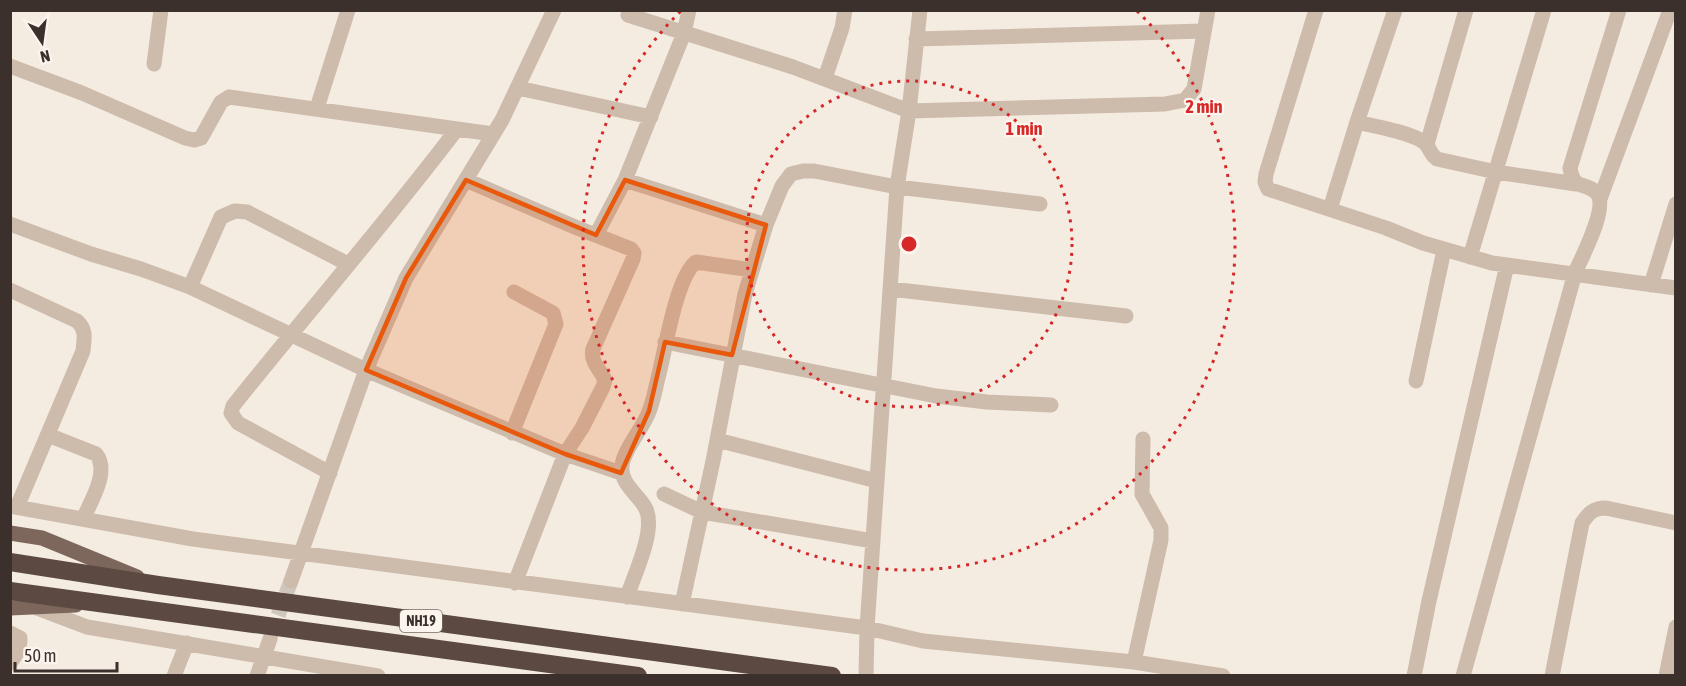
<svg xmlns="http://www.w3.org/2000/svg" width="1686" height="686" font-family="'Asap Condensed',sans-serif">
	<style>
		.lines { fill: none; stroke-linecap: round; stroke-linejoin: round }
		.minor-tunnel { stroke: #cfc6bd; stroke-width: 15; stroke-dasharray: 15 8; stroke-linecap: butt }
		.minor { stroke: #cdbbac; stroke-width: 15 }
		.major { stroke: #7d675c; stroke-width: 15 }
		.highway { stroke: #5c4a42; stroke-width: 18 }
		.marked { fill: #e8590c; fill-opacity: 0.2; stroke: #e8590c; stroke-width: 4.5; stroke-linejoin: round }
		.ring { fill: none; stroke: #d62828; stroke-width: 3; stroke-dasharray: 3 6 }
		.labels { text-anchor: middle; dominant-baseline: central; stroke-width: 4.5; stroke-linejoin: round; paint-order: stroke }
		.shield { fill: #fbf5ee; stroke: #756b66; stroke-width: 1.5 }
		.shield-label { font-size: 14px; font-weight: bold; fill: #3b302b }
		.centre { fill: #d62828; stroke: #fbf5ee; stroke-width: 3 }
		.ring-label { font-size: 18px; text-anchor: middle; font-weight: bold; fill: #d62828; stroke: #fbf5ee; stroke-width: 4.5; stroke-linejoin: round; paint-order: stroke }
	</style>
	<rect width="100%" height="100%" fill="#f4ebe1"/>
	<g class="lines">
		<path class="minor-tunnel" d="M270 637 291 581"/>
		<path class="minor" d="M1316 10 1266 174 1265 182 1268 189 1386 228 1423 243 1492 263 1676 288
			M628 15 793 67 909 111 1165 104 1185 100 1194 89 1208 10
			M916 39 1204 31
			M154 64 161 10
			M10 66 82 93 185 138 194 140 201 138 221 102 229 97 493 134
			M825 78 842 28 845 10
			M518 88 651 117
			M317 108 348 10
			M1357 122C1376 127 1406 131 1422 141 1430 145 1429 154 1437 159L1496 172 1576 184
			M1427 144 1466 10
			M466 180 575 227 631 249 634 253 633 259 593 349C590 362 600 369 605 380L603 387 582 428 565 454 515 583
			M625 180 766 225
			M1600 199 1670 10
			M1330 209 1357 122 1395 10
			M10 224 91 254 141 269 190 287 366 370 565 454 621 473
			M596 235 625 180 684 33 689 10
			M1470 257 1544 10
			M1651 285 1676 204
			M190 287 221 217 235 211 247 212 348 264
			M890 289 1126 316
			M10 290 77 321C87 330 84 339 83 351L17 507
			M665 342 936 396 987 402 1051 405
			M1416 381 1444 250
			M512 433 556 324 553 313 514 292
			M48 435 96 454C110 471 91 501 83 519
			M717 440 877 481
			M330 473 238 423 231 413 233 406C307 313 385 224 457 129
			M664 494 702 512 873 541
			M10 506 193 539 867 628 923 641 1134 662 1223 676
			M291 581 366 370 406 278 502 120 554 10
			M627 597C634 575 656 531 646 509 639 495 620 484 622 466 623 451 642 429 648 414 653 403 655 390 658 378 665 352 676 277 696 262L752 270
			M682 604 713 461 745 294 766 225 782 186 791 174 803 171H814L897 187 1040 204
			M37 608 87 627 378 676
			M10 633 20 638C20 649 17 654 10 663
			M1134 662 1161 540V528L1142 494 1143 439
			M174 676 187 643
			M257 676 270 639
			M866 676 867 628 897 187 909 111 920 10
			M1414 676 1429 601 1507 265
			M1463 676 1575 273C1581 258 1610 206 1596 192 1583 181 1574 191 1570 168L1619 10
			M1552 676 1582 523C1589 513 1593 508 1606 508L1676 523
			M1666 676 1676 627"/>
		<path class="major" d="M10 533 42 538 137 577
			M10 608 76 605"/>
		<path class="highway" d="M10 562 158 585 832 676
			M10 591 638 676"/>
	</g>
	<path class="marked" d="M466 180 596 235 625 180 766 225 732 355 665 342 649 411 621 473 565 454 366 370 406 278Z"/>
	<g class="ring">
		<circle cx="909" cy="244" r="163"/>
		<path d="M1137 11A326 326 0 1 1 681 11"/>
	</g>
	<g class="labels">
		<rect class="shield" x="400" y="610" width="42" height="22" rx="4.5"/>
		<g class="shield-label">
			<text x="421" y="621">NH19</text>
		</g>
	</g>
	<circle cx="909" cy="244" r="9" class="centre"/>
	<g class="ring-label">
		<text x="1204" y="113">2 min</text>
		<text x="1024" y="135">1 min</text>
	</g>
	<rect width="1686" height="686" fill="none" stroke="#3b302b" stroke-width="24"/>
	<g transform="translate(42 42) rotate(167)" stroke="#fbf5ee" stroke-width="4.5" paint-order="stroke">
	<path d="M0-4.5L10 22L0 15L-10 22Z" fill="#3b302b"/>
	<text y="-9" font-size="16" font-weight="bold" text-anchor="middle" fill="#3b302b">N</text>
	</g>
	<path d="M15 662v9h102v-9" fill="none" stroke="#3b302b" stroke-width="3"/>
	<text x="24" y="662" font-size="18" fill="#3b302b" stroke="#fbf5ee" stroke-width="4.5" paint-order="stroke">50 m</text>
</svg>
